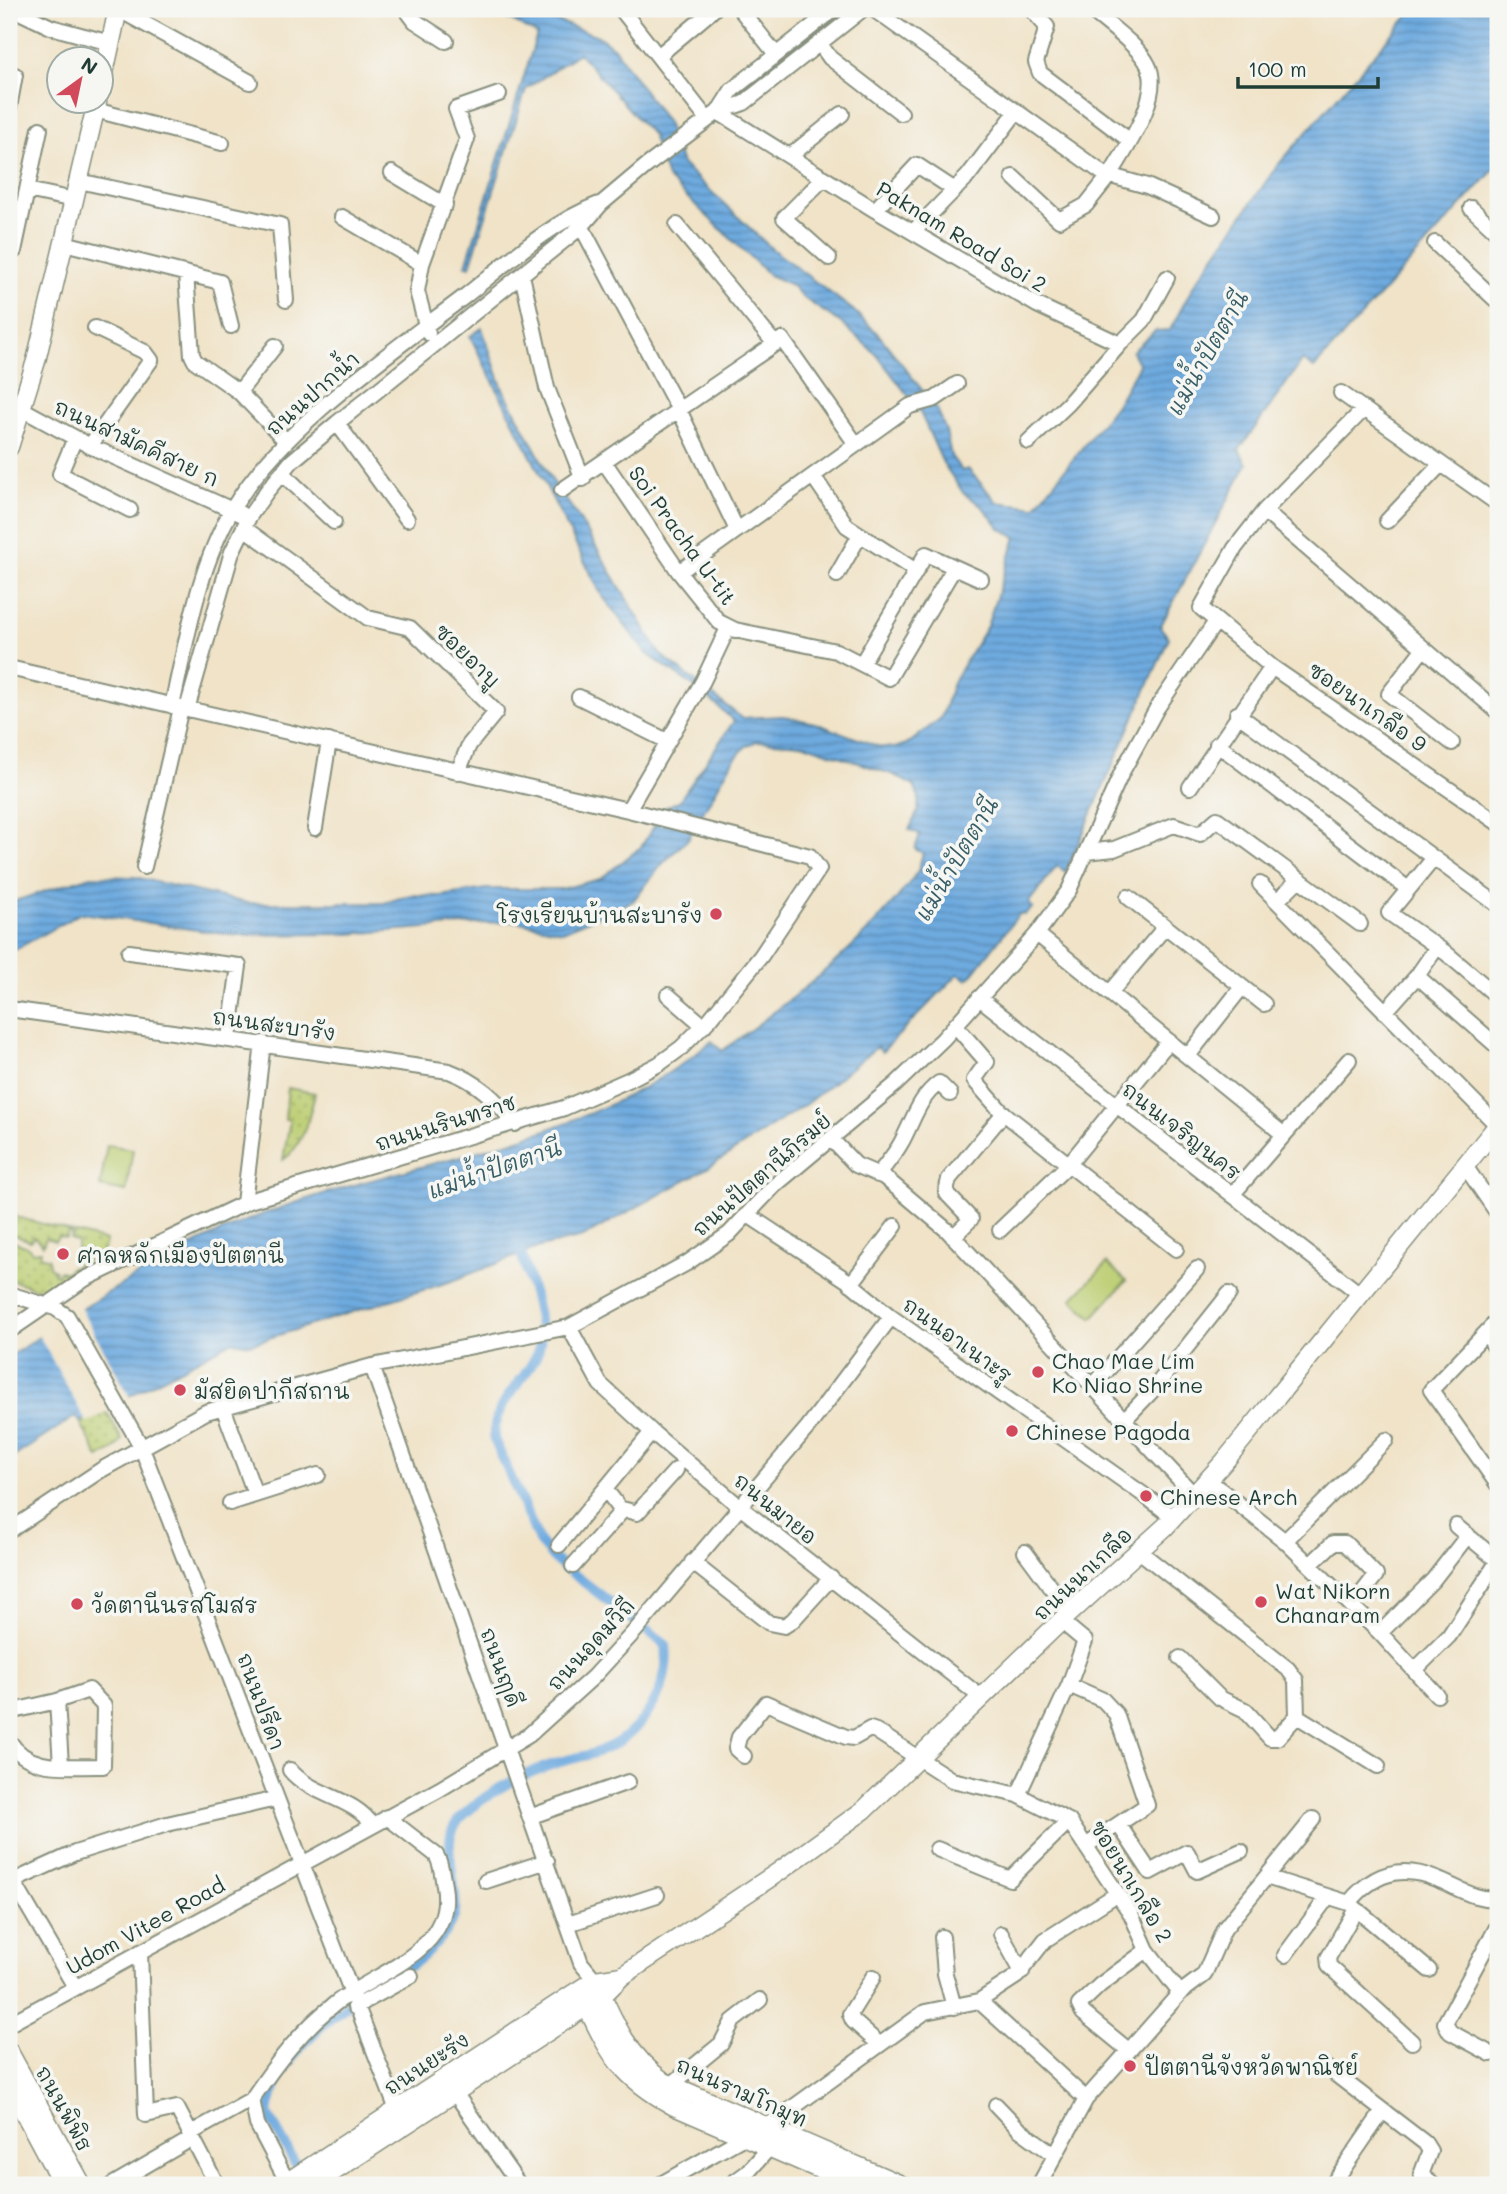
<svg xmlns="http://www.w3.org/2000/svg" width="1507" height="2194" font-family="Mali,'Playpen Sans Thai',sans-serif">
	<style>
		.green { fill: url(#green-dots); stroke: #6d8552; stroke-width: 2 }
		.pitch { fill: #bbcd71; stroke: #6d8552; stroke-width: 2 }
		.water { fill: url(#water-rules); stroke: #46748a; stroke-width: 2 }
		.pier { fill: #f0e3c8 }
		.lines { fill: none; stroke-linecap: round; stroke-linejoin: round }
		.canal { stroke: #6eaadf; stroke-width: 10 }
		.minor-casing { stroke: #88907e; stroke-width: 18 }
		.major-casing { stroke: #88907e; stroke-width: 21 }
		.minor { stroke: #fff; stroke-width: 14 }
		.major { stroke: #fff; stroke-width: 18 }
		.poi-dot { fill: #d1495b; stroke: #f6f6f2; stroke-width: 2.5 }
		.labels { text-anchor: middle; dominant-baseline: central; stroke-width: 7; stroke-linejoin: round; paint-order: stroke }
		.street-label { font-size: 21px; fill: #1f3d34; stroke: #f6f6f2 }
		.poi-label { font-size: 21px; fill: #1f3d34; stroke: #f6f6f2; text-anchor: start }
		.water-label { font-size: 23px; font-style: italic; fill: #375e67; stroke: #f6f6f2 }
	</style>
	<defs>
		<pattern id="green-dots" width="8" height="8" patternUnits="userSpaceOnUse" patternTransform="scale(1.75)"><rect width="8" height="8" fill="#bbcd71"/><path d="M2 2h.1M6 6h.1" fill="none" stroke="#97a85e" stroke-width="1.8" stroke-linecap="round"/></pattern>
		<pattern id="water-rules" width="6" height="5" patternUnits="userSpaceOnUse" patternTransform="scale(1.75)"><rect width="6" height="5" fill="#6eaadf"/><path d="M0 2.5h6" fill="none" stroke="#5a8cb6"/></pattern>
	</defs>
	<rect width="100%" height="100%" fill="#f6f6f2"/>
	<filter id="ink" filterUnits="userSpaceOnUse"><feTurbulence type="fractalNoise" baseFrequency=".0143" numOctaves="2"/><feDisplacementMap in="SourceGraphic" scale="14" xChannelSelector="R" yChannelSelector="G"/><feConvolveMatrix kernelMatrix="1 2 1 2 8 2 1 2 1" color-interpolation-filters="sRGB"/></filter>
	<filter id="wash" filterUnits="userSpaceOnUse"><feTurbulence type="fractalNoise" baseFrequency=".00686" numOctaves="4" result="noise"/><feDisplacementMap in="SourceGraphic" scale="28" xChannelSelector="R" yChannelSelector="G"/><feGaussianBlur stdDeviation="1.57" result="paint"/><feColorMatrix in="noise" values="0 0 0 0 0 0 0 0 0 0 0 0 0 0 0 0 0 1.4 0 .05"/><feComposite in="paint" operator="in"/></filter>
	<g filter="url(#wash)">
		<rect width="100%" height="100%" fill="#f0e3c8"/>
		<path class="green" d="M288 1088 315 1093C310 1115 303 1147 283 1160L290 1120 285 1119Z
			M9 1215 106 1241 102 1258 94 1262 79 1258 81 1251 77 1249V1242L70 1239 72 1233H68L66 1238 59 1236 55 1241 46 1238 43 1245 34 1237 30 1241 9 1233Z
			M9 1240 28 1247 32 1252 41 1251 40 1256 49 1259V1267L55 1270 54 1274 57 1275 59 1271 66 1273 71 1267 75 1268 78 1262 89 1265 40 1290 9 1279Z
			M107 1412 122 1440 116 1448 99 1458 81 1424Z"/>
		<path class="pitch" d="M107 1145 133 1149 126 1192 100 1187Z
			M1107 1263 1126 1281 1092 1318 1072 1299Z"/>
		<path class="water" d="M489 9H523L598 36 614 48 667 123 682 164 772 249 853 310 879 335 937 409 946 431 951 456 962 471 968 469 997 502 1035 507 1116 405 1139 365 1132 352 1155 331 1170 330 1195 283 1277 166 1414 9H1498V165L1314 368 1303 360 1239 450 1247 464 1160 627 1169 638 1066 872 1057 866 1029 902 1032 908 1024 915 1019 914 968 980 958 974 882 1052 877 1047 806 1104 711 1166 583 1237 540 1247 449 1282 250 1344 233 1341 80 1422 76 1416 9 1460V1357C89 1303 175 1247 266 1213 411 1159 591 1144 712 1041L722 1051C793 999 866 944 918 871L923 853 915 849 920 834 909 830 918 811 919 797 914 786 894 775 804 744 757 741 746 746 732 762 688 839 664 862 633 901 563 931 514 921 349 934 232 935 81 913 9 953V903L91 876 135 877 247 903H384L410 895 439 896 487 889H561L600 879 641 847 666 807 679 801 734 721 703 693 646 653 601 594 470 336 482 328 502 387 552 480 577 515 660 654 742 718 783 716 815 723 880 747 895 748 909 743 941 718 954 680 987 626 1016 537 1001 529 982 506 964 494 943 463 919 410 876 354 841 323 802 297 792 285 769 275 667 178 652 135 579 53 526 89 470 266 466 265 537 34Z"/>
		<path class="pier" d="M80 1307 131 1399 87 1423 38 1334Z"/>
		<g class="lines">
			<path class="canal" d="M302 2176 268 2114C274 2056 336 2011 382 1982 401 1970 419 1964 433 1946 441 1937 450 1927 454 1916 461 1891 439 1844 457 1822 479 1797 519 1775 551 1765 567 1759 586 1757 602 1750 643 1734 671 1688 666 1645L555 1560 540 1543 494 1439C493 1398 528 1383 539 1348 546 1324 526 1271 519 1246"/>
		</g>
	</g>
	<g filter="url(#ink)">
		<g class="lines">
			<defs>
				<path id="minor" d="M13 9 51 27 110 43
					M118 9 250 82
					M406 9 415 21 446 41
					M621 9 707 119
					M740 9 775 53
					M873 9 1104 174 1147 186 1213 216
					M1031 9 1047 27 1036 62 1040 73 1125 137
					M1090 9C1106 23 1139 46 1148 65 1163 94 1128 145 1114 169
					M820 44 830 58 901 113
					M658 56 714 9
					M9 72 15 75 9 108
					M95 110 222 143
					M718 112 875 210 1037 305 1120 344 1144 320 1167 278
					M718 112 732 90 834 9
					M790 156 842 114
					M392 173 445 205
					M1013 177 1059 220 1086 205 1109 176
					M824 178 784 218 829 258
					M79 181 280 225 286 300
					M27 190 74 200
					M1471 208 1498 233
					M875 210 917 165 955 190
					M342 217 422 264
					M578 220 680 412 737 530
					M677 225 775 344
					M913 232 968 176 1017 111
					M64 243 220 282 231 326
					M1435 243 1498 302
					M14 251 40 129
					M186 274 192 355 195 361 239 392 286 441
					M522 275 547 388 583 479
					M428 333 417 291 422 264 467 139 456 109 499 94
					M239 392 275 346
					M1341 393 1498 504
					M9 402 90 446 241 514
					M1363 410 1264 511 1235 548 1201 608 1272 667 1498 823
					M337 423 407 519
					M75 438 60 474 130 510
					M1028 442 1068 404 1120 344
					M90 446 151 360 145 352 95 328
					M605 463 679 572 719 622 735 630 836 651 889 678 954 568
					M282 473 334 522
					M813 476 847 526 916 571
					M562 490 782 339 856 444
					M1264 511 1498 712
					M1387 521 1440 465
					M244 528 368 618 410 628 496 712 469 745 458 772
					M679 572 910 406 935 399 957 384
					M837 575 860 535
					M1423 649 1389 694 1452 743
					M862 663 926 554 981 579
					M9 668 628 810 810 856 819 869 761 956 710 1019 681 1048 659 1064 628 1080 564 1108 249 1201 85 1279 9 1331
					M579 697 667 741
					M172 706C187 639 198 567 233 508 281 428 389 354 464 297 506 264 549 223 599 204
					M187 709 232 552 249 517 267 491 292 461 337 423 582 226 601 204 645 167 718 112 744 103 863 9
					M1237 714 1498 905
					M1217 744 1403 885
					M1190 787 1272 667
					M628 810 703 681 728 628
					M315 828 329 741
					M1086 852 1114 849 1174 825 1200 834 1217 819 1360 924
					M1434 858 1389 913 1446 953 1498 997
					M144 867 181 708
					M1260 884 1498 1126
					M1128 897 1264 1004
					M1277 901 1299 879
					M1037 934 1283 1134
					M129 952 239 966 229 1038
					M1417 976 1498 1047
					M1110 993 1165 927
					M668 995 704 1026
					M979 998 1360 1294
					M9 1009 449 1071C478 1082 496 1099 515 1124
					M1385 1012 1417 976 1437 947
					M955 1025 987 1062 974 1080 1001 1111 1176 1249
					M1188 1056 1242 987
					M832 1140 856 1165 884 1177 948 1231 1194 1495
					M1465 1166 1498 1214
					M878 1175C886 1164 895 1154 901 1143 913 1122 918 1098 939 1083L950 1094
					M1232 1195 1349 1060
					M244 1203 263 1043
					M748 1215 848 1281 891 1317 1144 1495
					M1000 1230 1069 1164 1169 1041
					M953 1237 971 1219 949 1196 946 1192 949 1179 1004 1113
					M851 1284 895 1226
					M9 1294 55 1308 67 1316 141 1446 397 2110
					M1498 1320 1431 1390 1498 1485
					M569 1327 600 1384 652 1432 740 1507 982 1698
					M1486 1333 1498 1352
					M372 1366 581 1963 595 1980
					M1093 1386 1197 1269
					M223 1407 255 1494
					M1125 1419 1151 1392 1229 1294
					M1208 1480 1285 1541 1380 1633 1437 1695
					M1148 1498 1174 1518
					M230 1503 318 1475
					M622 1509 637 1513 676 1470
					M9 1531 101 1470 206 1412 372 1366 569 1327 687 1263 729 1234 774 1186 896 1084 943 1039 1037 934 1069 890 1122 772 1157 708 1215 623
					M1285 1541 1386 1440
					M559 1545 652 1432
					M1139 1551 1288 1669 1296 1680 1297 1716 1378 1766
					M1025 1552 1070 1613
					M692 1562 769 1623 784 1626 792 1621 831 1578
					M1310 1565 1333 1543H1345L1376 1575 1352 1606
					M573 1566 622 1511 605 1489
					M1380 1633 1433 1580 1468 1535
					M1180 1658 1220 1698 1245 1710 1270 1738H1277L1297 1716
					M1415 1670 1449 1636 1498 1561 1456 1526
					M1069 1685 1103 1700 1116 1714 1147 1805 1087 1845
					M57 1701 61 1765
					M9 1712 57 1701 89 1690 104 1706 103 1766C69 1765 30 1774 9 1741
					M744 1756 736 1749 739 1737 766 1703 846 1737 854 1738 870 1729 876 1731 952 1780 1018 1795 1069 1821 1131 1914 1147 1950 1180 1993
					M290 1770C311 1796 354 1797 372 1825
					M1018 1795 1069 1685 1085 1641 1061 1621
					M532 1816 628 1782
					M1119 1825 1150 1872 1187 1852 1197 1871 1241 1851
					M937 1849 1010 1879 1069 1821
					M1266 1877 1349 1903 1429 1970
					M13 1881 75 1987
					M486 1881 547 1861
					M9 1883 75 1853 167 1824 276 1799
					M1349 1903C1372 1874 1400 1864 1436 1879 1458 1887 1474 1901 1498 1898
					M1356 1909 1328 1958 1329 1966 1412 2042
					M568 1924 657 1895
					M1001 1934 1022 1972
					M942 1937 945 1974 954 2007
					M140 1952 146 2115 177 2108 217 2185
					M1285 1955 1327 1898
					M873 1977 850 2014 853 2021 879 2044
					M979 2001 1086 2099
					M355 2007 411 1976
					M9 2024 440 1789 529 1735 593 1677 635 1631 808 1427 891 1317
					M1127 2049 1083 2013 1079 2005 1100 1985 1147 1950
					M1491 2054 1450 2032 1445 2023 1498 1925
					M1326 2067 1425 2143 1430 2151 1421 2175 1433 2185
					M671 2085 721 2044 733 2021 760 2000
					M455 2093 519 2185
					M996 2105 1019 2129 1053 2154
					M766 2127 925 2012 979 2001 1017 1976 1045 1940 1117 1894
					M189 2134 252 2099
					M112 2185 191 2139
					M289 2185 257 2124 252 2099C276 2063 302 2029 336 2003 376 1972 456 1951 444 1886 442 1876 442 1864 436 1855L387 1817
					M659 2185 746 2136
					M730 2185 748 2172 770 2147
					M1039 2185 1086 2099 1180 1993 1204 1975 1224 1929 1313 1819
					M1332 2185 1383 2111"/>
				<path id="major" d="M102 82 118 9
					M9 447 36 361 97 102
					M598 1987C615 2025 629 2057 664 2082L901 2185
					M582 1996C609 2052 617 2074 674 2106L856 2185
					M9 2052 82 2185
					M9 2084 63 2185
					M283 2185 573 1994 595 1980 622 1976
					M313 2185 602 1996 622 1976 777 1873 864 1810 1061 1621 1165 1527 1224 1462 1498 1125"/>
			</defs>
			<use href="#minor" class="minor-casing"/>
			<use href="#major" class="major-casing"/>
			<use href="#minor" class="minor"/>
			<use href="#major" class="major"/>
		</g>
	</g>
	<g class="poi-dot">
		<circle cx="716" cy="914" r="7"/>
		<circle cx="63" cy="1254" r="7"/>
		<circle cx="1038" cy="1372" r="7"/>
		<circle cx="180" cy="1390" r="7"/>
		<circle cx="1012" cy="1431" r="7"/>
		<circle cx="1146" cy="1496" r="7"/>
		<circle cx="1261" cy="1602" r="7"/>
		<circle cx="77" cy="1604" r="7"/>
		<circle cx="1130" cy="2066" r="7"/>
	</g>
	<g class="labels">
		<g class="street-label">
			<text transform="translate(962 236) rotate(31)">Paknam Road Soi 2</text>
			<text transform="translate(312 393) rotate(-41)">ถนนปากน้ำ</text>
			<text transform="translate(137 442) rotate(25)">ถนนสามัคคีสาย ก</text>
			<text transform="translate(683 535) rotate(54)">Soi Pracha U-tit</text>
			<text transform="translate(468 655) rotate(44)">ซอยอาบู</text>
			<text transform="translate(1368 706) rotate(35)">ซอยนาเกลือ 9</text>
			<text transform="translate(274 1024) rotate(8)">ถนนสะบารัง</text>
			<text transform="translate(445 1122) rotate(-17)">ถนนนรินทราช</text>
			<text transform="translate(1182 1130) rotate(38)">ถนนเจริญนคร</text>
			<text transform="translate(761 1174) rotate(-41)">ถนนปัตตานีภิรมย์</text>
			<text transform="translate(958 1339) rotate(36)">ถนนอาเนาะรู</text>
			<text transform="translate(776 1508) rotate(39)">ถนนมายอ</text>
			<text transform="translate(1082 1573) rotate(-43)">ถนนนาเกลือ</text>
			<text transform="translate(590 1644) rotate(-47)">ถนนอุดมวิถี</text>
			<text transform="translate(502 1667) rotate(70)">ถนนฤๅดี</text>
			<text transform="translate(262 1701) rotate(70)">ถนนปรีดา</text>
			<text transform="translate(1132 1881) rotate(59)">ซอยนาเกลือ 2</text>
			<text transform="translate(145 1925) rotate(-29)">Udom Vitee Road</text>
			<text transform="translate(426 2063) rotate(-33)">ถนนยะรัง</text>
			<text transform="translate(742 2091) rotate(24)">ถนนรามโกมุท</text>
			<text transform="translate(65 2108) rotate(61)">ถนนพิพิธ</text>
		</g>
		<g class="poi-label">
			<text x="702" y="914" text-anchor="end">โรงเรียนบ้านสะบารัง</text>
			<text x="77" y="1254">ศาลหลักเมืองปัตตานี</text>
			<text x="1052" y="1360">Chao Mae Lim<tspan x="1052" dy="24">Ko Niao Shrine</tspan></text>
			<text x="194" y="1390">มัสยิดปากีสถาน</text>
			<text x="1026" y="1431">Chinese Pagoda</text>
			<text x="1160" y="1496">Chinese Arch</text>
			<text x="1275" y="1590">Wat Nikorn<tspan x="1275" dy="24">Chanaram</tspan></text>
			<text x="91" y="1604">วัดตานีนรสโมสร</text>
			<text x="1144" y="2066">ปัตตานีจังหวัดพาณิชย์</text>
		</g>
		<g class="water-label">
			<text transform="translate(1207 352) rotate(-60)">แม่น้ำปัตตานี</text>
			<text transform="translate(956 858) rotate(-59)">แม่น้ำปัตตานี</text>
			<text transform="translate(495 1168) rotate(-19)">แม่น้ำปัตตานี</text>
		</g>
	</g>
	<rect width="1507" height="2194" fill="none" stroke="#f6f6f2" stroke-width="35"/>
	<g transform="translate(80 80) rotate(33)"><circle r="33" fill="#f6f6f2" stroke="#a0aca6" stroke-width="2"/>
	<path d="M0-5L12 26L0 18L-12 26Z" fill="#d1495b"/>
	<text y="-10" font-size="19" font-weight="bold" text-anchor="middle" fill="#1f3d34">N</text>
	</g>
	<path d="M1238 77v10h140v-10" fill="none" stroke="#1f3d34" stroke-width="3.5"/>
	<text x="1248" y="77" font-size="21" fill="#1f3d34" stroke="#f6f6f2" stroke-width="5" paint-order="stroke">100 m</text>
</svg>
